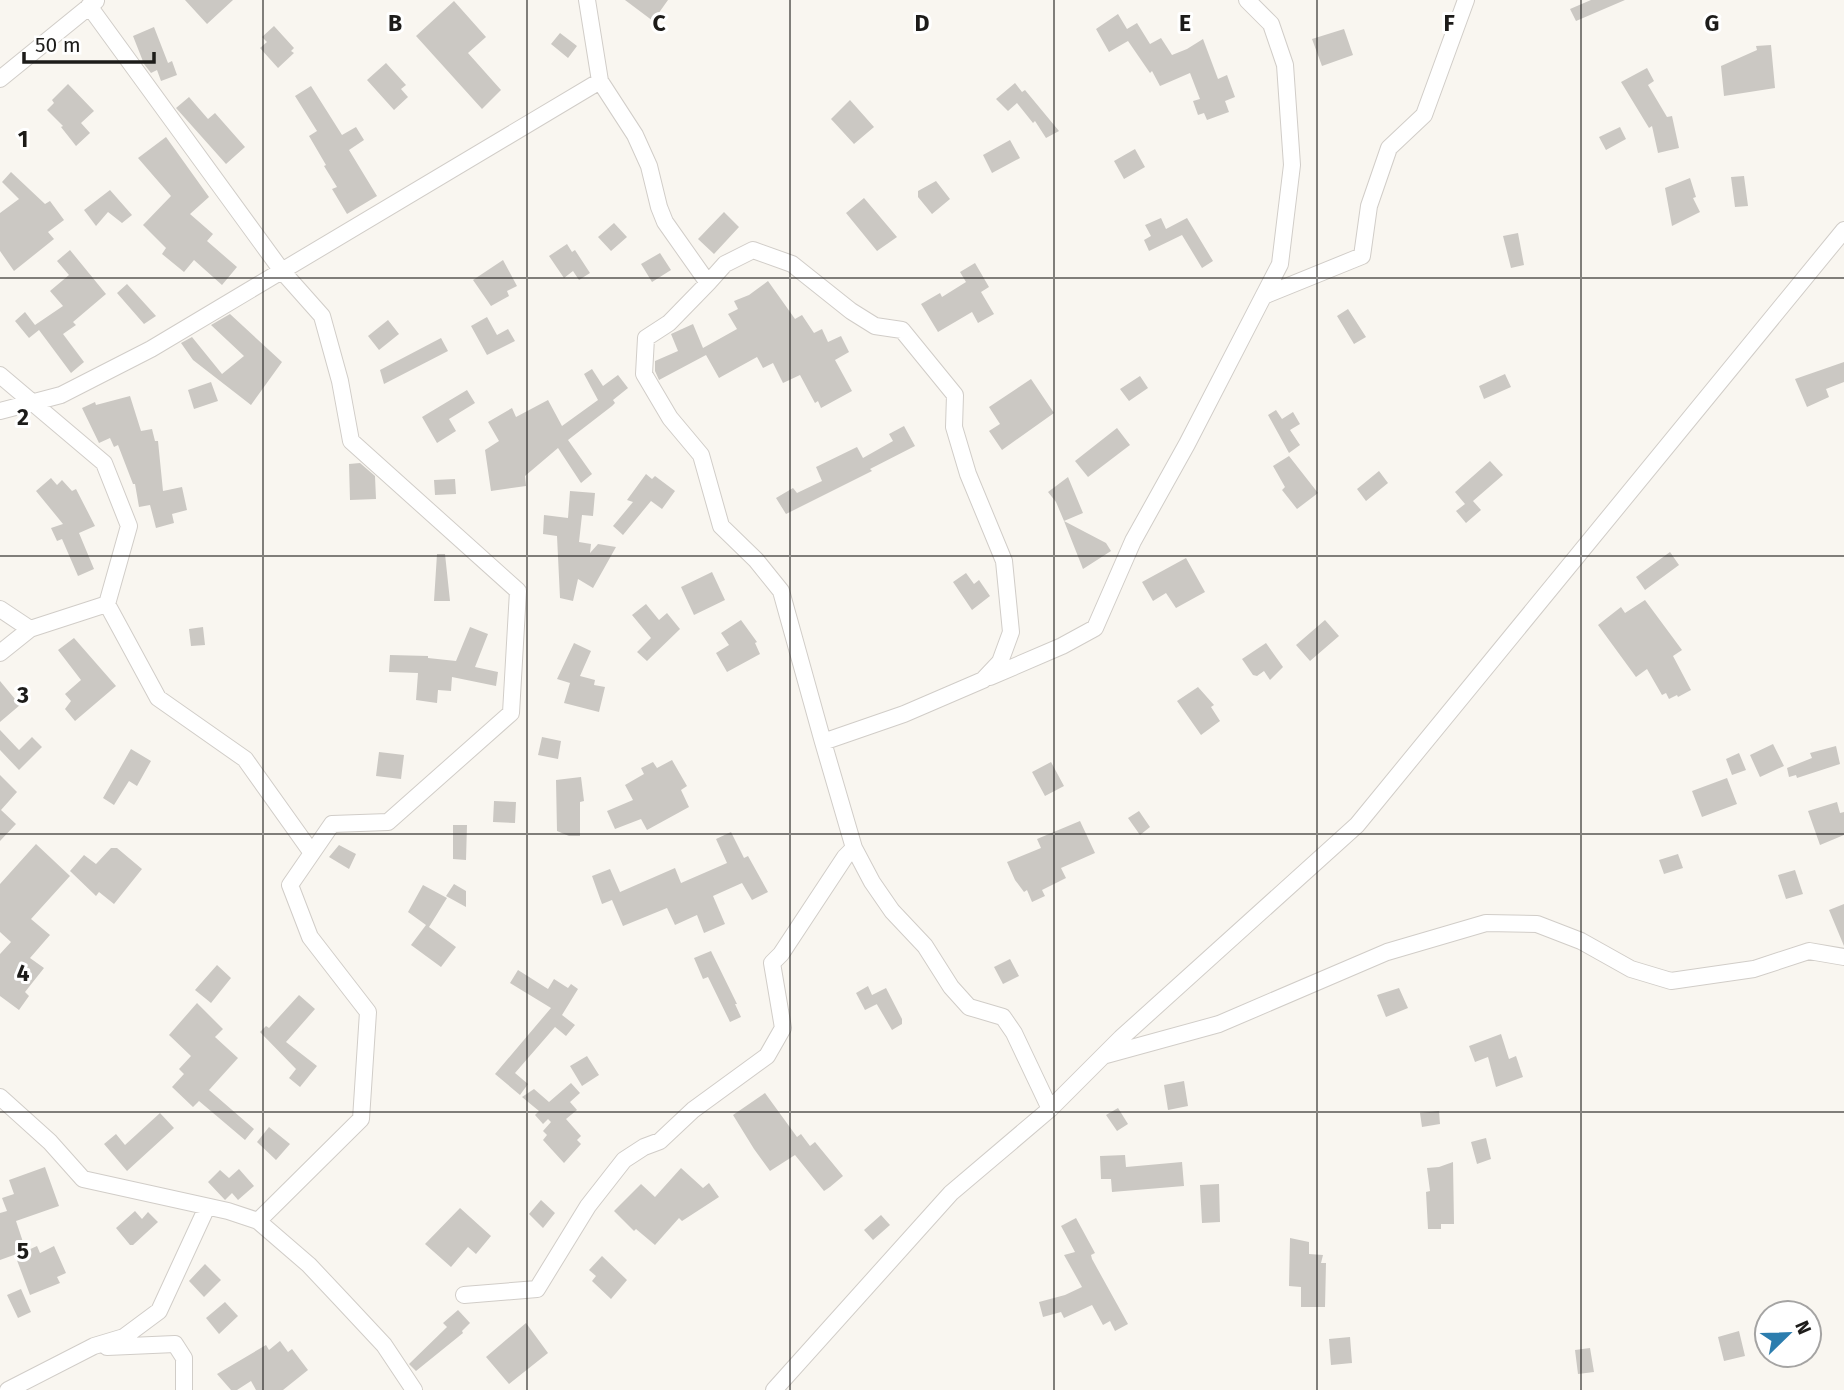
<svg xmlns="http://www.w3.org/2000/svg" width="1844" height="1390" font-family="'Fira Sans',sans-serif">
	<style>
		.building { fill: #cbc8c3 }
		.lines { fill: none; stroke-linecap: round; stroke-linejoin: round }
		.minor-casing { stroke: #d1cdc8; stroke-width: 18 }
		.minor { stroke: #fff; stroke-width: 16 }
		.grid { fill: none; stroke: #1d1c1a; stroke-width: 2; stroke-opacity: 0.55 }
		.grid-label { font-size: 23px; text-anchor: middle; font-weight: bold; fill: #1d1c1a; stroke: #fff; stroke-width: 6; stroke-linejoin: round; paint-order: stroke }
	</style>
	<rect width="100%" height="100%" fill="#f9f6f0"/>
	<path class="building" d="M185 0H233L207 24Z
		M625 0H668L653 21Z
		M1591 0H1625L1576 21 1570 9Z
		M454 1 486 37 468 53 501 90 482 109 416 36Z
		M1118 14 1127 29 1137 23 1150 44 1161 38 1172 55 1187 49 1203 39 1218 79 1227 75 1235 97 1225 101 1229 112 1207 120 1204 113 1198 115 1193 101 1200 99 1190 73 1160 86 1152 71 1150 73 1128 41 1109 52 1096 29Z
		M274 26 294 48 291 51 294 53 278 68 260 48 267 42 262 37Z
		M154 27 168 63 172 61 177 75 161 81 157 70 151 73 144 64 133 36Z
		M1344 29 1353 55 1322 66 1312 39Z
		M560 33 577 46 568 58 551 44Z
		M1771 45 1775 88 1724 96 1721 66 1757 50 1756 46Z
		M386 63 406 85 401 89 408 97 394 110 367 80Z
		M1647 68 1654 81 1648 85 1667 117 1672 116 1679 148 1658 153 1652 126 1649 128 1621 82Z
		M1015 83 1022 92 1025 90 1059 131 1046 138 1035 121 1033 123 1017 103 1008 111 996 99Z
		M68 84 94 111 81 123 90 133 76 146 61 127 63 126 47 110 54 103 52 100Z
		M311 86 342 135 356 127 364 140 349 150 377 196 347 214 332 189 337 187 324 166 326 165 309 136 317 131 295 96Z
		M189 97 208 119 215 113 245 147 226 164 176 108Z
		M850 100 874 127 854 144 831 119Z
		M1620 127 1626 139 1606 150 1599 137Z
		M166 137 209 197 190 214 213 234 207 241 237 267 222 285 194 260 184 272 162 254 166 248 143 225 171 196 138 158Z
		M1010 140 1020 158 992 173 983 155Z
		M1135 149 1145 167 1124 179 1114 161Z
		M11 172 45 204 50 201 64 220 48 232 54 239 14 271 0 251V213L19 199 2 182Z
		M1744 176 1748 206 1735 207 1731 177Z
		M1690 178 1696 197 1693 198 1700 212 1672 226 1665 188Z
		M936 181 950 199 932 214 918 197V191Z
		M110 190 132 215 122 223 108 212 96 226 84 210Z
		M864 198 897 237 877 251 846 213Z
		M724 212 739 227 714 254 698 239Z
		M1161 218 1166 229 1187 218 1213 261 1202 268 1182 235 1149 251 1144 240 1151 236 1145 225Z
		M614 223 627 237 611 251 598 237Z
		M1518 233 1524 265 1511 268 1503 236Z
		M567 244 572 252 575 250 590 273 579 280 573 271 564 278 549 256Z
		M70 250 106 294 73 322 76 325 63 334 84 362 71 373 39 330 29 338 15 321 25 312 35 325 63 306 50 291 69 275 57 261Z
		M660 253 671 270 652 282 641 264Z
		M503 260 517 286 507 291 509 296 491 306 473 280Z
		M975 263 989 287 981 292 994 314 978 323 972 312 938 332 921 304 940 293 942 297 966 282 960 272Z
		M768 281 795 319 802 315 814 333 822 329 828 342 841 336 849 352 835 360 852 391 821 408 818 401 815 403 800 375 783 383 773 363 763 368 757 357 719 378 706 355 659 380 655 371V361L678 351 671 334 693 324 703 348 737 329 728 314 738 309 734 301 749 295Z
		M127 284 156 316 144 324 117 293Z
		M1348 309 1366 337 1354 344 1337 316Z
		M230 314 282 362 251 405 193 360 181 343 192 337 222 374 244 356 211 325Z
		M487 317 497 335 508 329 515 341 487 355 471 326Z
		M388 320 399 334 379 350 368 336Z
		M441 338 448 351 384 384 380 370Z
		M1844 362V382L1826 389 1829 397 1807 407 1795 379Z
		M592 369 603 386 618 375 628 388 613 400 615 403 612 406 568 440 592 474 581 483 558 448 525 476 526 486 491 491 485 450 499 441 488 422 512 408 516 417 548 400 562 426 598 400 584 374Z
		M1505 374 1511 387 1484 399 1479 386Z
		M1140 376 1148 388 1129 401 1120 389Z
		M1031 379 1054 413 1002 450 989 431 1000 424 989 407Z
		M211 382 218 401 194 409 188 390Z
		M467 390 475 403 449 419 456 431 437 443 422 417Z
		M130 396 141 431 152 429 155 441H158L163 491 182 487 187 510 172 514 174 523 156 528 150 505 139 507 135 484H133L118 445 114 447 110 438 99 443 82 408 95 402 96 405Z
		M1276 410 1282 419 1293 412 1300 424 1290 430 1300 445 1289 453 1268 415Z
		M904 426 915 446 870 469 872 471 786 514 776 498 793 488 797 493 822 481 816 467 857 447 863 458 893 441 889 434Z
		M1117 428 1130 445 1088 477 1075 461Z
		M1289 456 1318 493 1297 509 1282 490 1285 487 1273 466Z
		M1490 461 1503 475 1473 501 1481 510 1466 523 1456 511 1465 504 1455 492Z
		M360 463 375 476 376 499 350 500 349 464Z
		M1379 471 1388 483 1366 501 1357 489Z
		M646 474 652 479 655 476 675 491 662 509 651 501 623 535 613 526 633 502 627 500Z
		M1068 477 1083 513 1064 521 1056 502 1048 492Z
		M51 478 57 485 62 480 72 491 76 489 95 526 79 533 94 569 78 576 62 539 57 541 51 528 63 524 36 491Z
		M455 479 456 494 435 495 434 480Z
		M570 491 595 493 593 516 582 515 579 542 591 544 590 553 598 544 616 547 593 588 578 579 573 601 560 598 557 536 543 534 544 515 568 518Z
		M1064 521 1106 543 1111 551 1083 569Z
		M1670 552 1679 565 1645 590 1636 577Z
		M437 554H445L450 601H434Z
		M1186 558 1205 592 1176 608 1166 593 1153 601 1142 582Z
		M712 572 725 600 694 615 681 587Z
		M966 573 974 584 979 580 990 596 972 610 953 582Z
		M1645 600 1682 650 1673 656 1691 690 1678 697 1677 695 1669 699 1666 693 1662 695 1647 669 1636 677 1598 625 1621 607 1625 613Z
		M646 604 659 620 667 613 680 629 647 661 637 652 651 638 632 615Z
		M741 620 757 642 755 643 760 654 727 672 716 653 729 645 721 633Z
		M1325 620 1339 636 1310 661 1296 645Z
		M203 627 205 645 191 646 189 629Z
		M470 627 488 634 475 667 498 672 496 686 452 677 451 691 438 690 437 703 416 700 418 673 389 672 390 655 428 656V658L456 661Z
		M74 638 116 686 75 721 65 709 71 701 65 694 81 680 58 650Z
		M574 643 591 651 580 676 595 680 594 685 605 687 599 712 564 703 570 683 557 679Z
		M1266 643 1283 667 1270 680 1264 671 1257 676 1253 675 1242 659Z
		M0 681 20 705 0 722Z
		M1198 687 1214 705 1211 707 1220 721 1201 735 1177 701Z
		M0 730 19 750 32 737 42 747 19 770 0 750Z
		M542 737 561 741 558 759 538 755Z
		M1773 744 1784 766 1760 777 1750 755Z
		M1836 746 1840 764 1797 778 1796 775 1789 777 1787 768 1812 758 1810 753Z
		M131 749 151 761 137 786 129 781 114 805 103 798Z
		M379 752 404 755 401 779 376 776Z
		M1739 753 1746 770 1732 775 1726 759Z
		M672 760 687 786 681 790 689 807 647 830 641 819 615 829 607 811 633 800 625 785 644 774 641 768 653 762 657 768Z
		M1051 762 1064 786 1045 796 1032 772Z
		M0 775 17 792 1 810 16 824 0 841Z
		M581 777 584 801 580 802V836H569L557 831 556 780Z
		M1727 778 1737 804 1702 817 1692 791Z
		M494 801 516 802 515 823 493 822Z
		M1837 802 1840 813 1844 812V835L1820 845 1808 811Z
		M1139 811 1150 827 1140 835 1128 818Z
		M1080 821 1095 853 1061 868 1066 878 1042 890 1045 896 1032 902 1027 890 1024 892 1015 880 1007 862 1041 848 1037 839Z
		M453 825H467L466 860 453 859Z
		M731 832 744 858 748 856 768 892 752 900 742 883 713 896 725 924 704 933 697 915 675 925 667 908 623 926 612 900 602 904 592 876 610 869 620 892 675 868 681 883 727 863 716 839Z
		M36 844 70 876 31 919 50 935 30 958 44 968 25 992 29 996 19 1010 0 996V954L11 942 0 932V884Z
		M339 845 356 854 349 869 329 857Z
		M111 848H117L142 869 114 904 99 892 96 896 70 871 84 855 96 864Z
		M1678 854 1683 868 1664 874 1659 860Z
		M1795 870 1803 894 1786 899 1778 875Z
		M454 884 466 891V907L446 896Z
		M423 885 447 898 429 927 456 947 441 967 411 945 426 925 408 912Z
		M1844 904V946L1829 910Z
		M711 951 737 1004H735L741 1017 730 1022 708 977 703 979 694 958Z
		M1010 959 1019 976 1003 984 994 967Z
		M217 965 231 978 211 1003 195 990Z
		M518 970 548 989 554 979 568 988 571 984 578 989 562 1015 575 1025 566 1036 555 1027 515 1073 528 1084 520 1095 495 1074 551 1008 510 983Z
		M868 986 872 995 886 988 902 1019V1024L892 1030 872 996 877 1004 865 1010 856 993Z
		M1399 988 1408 1008 1386 1017 1377 995Z
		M299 995 315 1009 286 1042 317 1066 300 1087 289 1078 296 1069 260 1032 266 1026 269 1028Z
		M197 1003 223 1029 215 1037 238 1058 209 1090 254 1129 245 1140 199 1101 193 1107 172 1087 184 1074 179 1069 191 1056 169 1035Z
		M1501 1034 1509 1059 1516 1056 1523 1077 1496 1087 1488 1057 1475 1062 1469 1046Z
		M587 1056 599 1075 582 1086 570 1066Z
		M1184 1081 1188 1106 1168 1110 1164 1085Z
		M571 1083 580 1093 570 1102 577 1110 566 1119 581 1136 577 1140 581 1144 564 1163 543 1140 547 1135 543 1131 551 1122 548 1119 543 1124 535 1115 539 1111 522 1097 534 1089 549 1102Z
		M765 1093 797 1137 801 1134 810 1146 815 1142 843 1176 830 1187 824 1191 795 1155 770 1171 754 1149 733 1115Z
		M1118 1108 1128 1124 1117 1131 1106 1115Z
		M1439 1111 1440 1124 1422 1127 1420 1113Z
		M160 1113 174 1128 127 1171 104 1144 116 1134 125 1145Z
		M269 1127 290 1144 276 1160 257 1142Z
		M1486 1138 1491 1159 1477 1164 1471 1142Z
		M1125 1155 1126 1167 1182 1162 1184 1186 1112 1192 1111 1179H1101L1100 1156Z
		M1453 1162 1454 1224H1441V1229H1428L1426 1192 1430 1191 1427 1168 1439 1167Z
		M45 1167 59 1206 16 1221 26 1251 37 1246 40 1253 54 1246 66 1273 57 1277 60 1283 30 1295 15 1255 25 1251 0 1260V1213L7 1211 2 1198 14 1194 9 1180Z
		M681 1168 703 1188 709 1183 719 1197 682 1221 679 1218 655 1245 636 1229 634 1231 614 1211 641 1184 655 1197Z
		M239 1169 254 1186 238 1200 232 1193 225 1200 208 1182 220 1170 229 1178Z
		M1219 1184 1220 1222 1202 1223 1200 1185Z
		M541 1200 555 1213 543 1228 529 1214Z
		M460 1208 491 1236 476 1254 468 1247 451 1267 425 1244Z
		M135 1211 142 1219 148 1212 158 1222 133 1245H130L116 1228Z
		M881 1215 890 1225 873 1240 864 1230Z
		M1076 1218 1095 1253 1091 1255 1092 1259 1128 1324 1115 1331 1110 1321 1103 1325 1092 1305 1064 1318 1061 1312 1043 1317 1039 1302 1065 1295 1082 1287 1064 1255 1075 1252 1061 1226Z
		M1290 1238 1309 1242V1254L1323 1255 1321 1263H1326L1325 1307H1301V1287L1289 1286Z
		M602 1256 627 1280 611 1299 592 1281 596 1276 589 1270Z
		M205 1264 221 1280 204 1297 189 1281Z
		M21 1289 31 1312 18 1318 7 1295Z
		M225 1302 238 1316 219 1334 206 1318Z
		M458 1310 470 1323 462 1331 463 1333 416 1371 409 1364 447 1327 443 1323Z
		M526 1323 548 1353 509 1384 486 1357Z
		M1739 1331 1745 1356 1724 1361 1718 1337Z
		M1350 1337 1352 1363 1331 1365 1329 1339Z
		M280 1341 288 1352 292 1349 308 1370 283 1390H256L251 1381 237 1390H231L217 1374 266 1345 269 1350Z
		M1590 1348 1594 1372 1578 1374 1575 1350Z"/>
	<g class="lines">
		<defs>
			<path id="minor" d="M587 0 600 81 635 135 649 166 659 207 665 222 708 283 669 323 646 338 644 374 670 418 701 455 721 526 756 560 781 591 823 742
				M89 6 282 271 322 316 340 381 351 441 518 591 511 713 388 822 332 824 290 885 310 937 368 1012 361 1119 258 1221
				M0 79 96 1
				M708 283 725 264 753 250 792 264 851 311 875 326 902 330 955 395 954 427 968 474 1004 561 1011 632 1000 662 983 680 904 714 823 742 854 848 872 882 892 911 925 946 951 987 969 1007 1003 1017 1014 1033 1050 1109
				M1266 295 1362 256 1369 206 1389 148 1424 115 1466 0
				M0 375 104 463 129 526 107 604 158 698 245 759 312 853
				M0 411 61 395 151 349 600 81
				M0 609 30 629 107 604
				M0 653 30 629
				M990 677 1062 646 1095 628 1133 541 1187 444 1280 264 1292 165 1285 65 1271 24 1247 0
				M1106 1055 1219 1024 1387 952 1486 923 1537 924 1581 941 1631 969 1671 981 1754 969 1809 951 1844 957
				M0 1097 50 1142 83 1179 228 1211 258 1221 309 1265 341 1299 384 1345 414 1390
				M464 1295 537 1289 588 1206 624 1160 644 1147 660 1141 693 1110 767 1056 783 1028 772 963 781 954 845 857 854 848
				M107 1347 175 1344 184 1358V1390
				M8 1390 94 1346 124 1337 159 1311 207 1207
				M774 1390 951 1193 1050 1109 1121 1038 1357 825 1844 230"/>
		</defs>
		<use href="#minor" class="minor-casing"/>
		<use href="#minor" class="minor"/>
	</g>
	<path class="grid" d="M263 0V1390M527 0V1390M790 0V1390M1054 0V1390M1317 0V1390M1581 0V1390M0 278H1844M0 556H1844M0 834H1844M0 1112H1844"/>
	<g class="grid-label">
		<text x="395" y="31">B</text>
		<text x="659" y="31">C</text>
		<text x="922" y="31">D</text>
		<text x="1185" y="31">E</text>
		<text x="1449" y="31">F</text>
		<text x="1712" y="31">G</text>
		<text x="23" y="147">1</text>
		<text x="23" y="425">2</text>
		<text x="23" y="703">3</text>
		<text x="23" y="981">4</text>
		<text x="23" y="1259">5</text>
	</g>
	<g transform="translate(1788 1334) rotate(67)"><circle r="33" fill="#ffffff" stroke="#a5a4a3" stroke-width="2"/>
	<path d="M0-5L12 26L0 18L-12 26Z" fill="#2c7dae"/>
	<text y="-10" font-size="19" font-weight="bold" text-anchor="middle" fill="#1d1c1a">N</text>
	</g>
	<path d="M24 52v10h130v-10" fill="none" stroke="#1d1c1a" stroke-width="3.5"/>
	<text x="35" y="52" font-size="21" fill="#1d1c1a" stroke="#ffffff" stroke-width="5" paint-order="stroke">50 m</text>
</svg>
